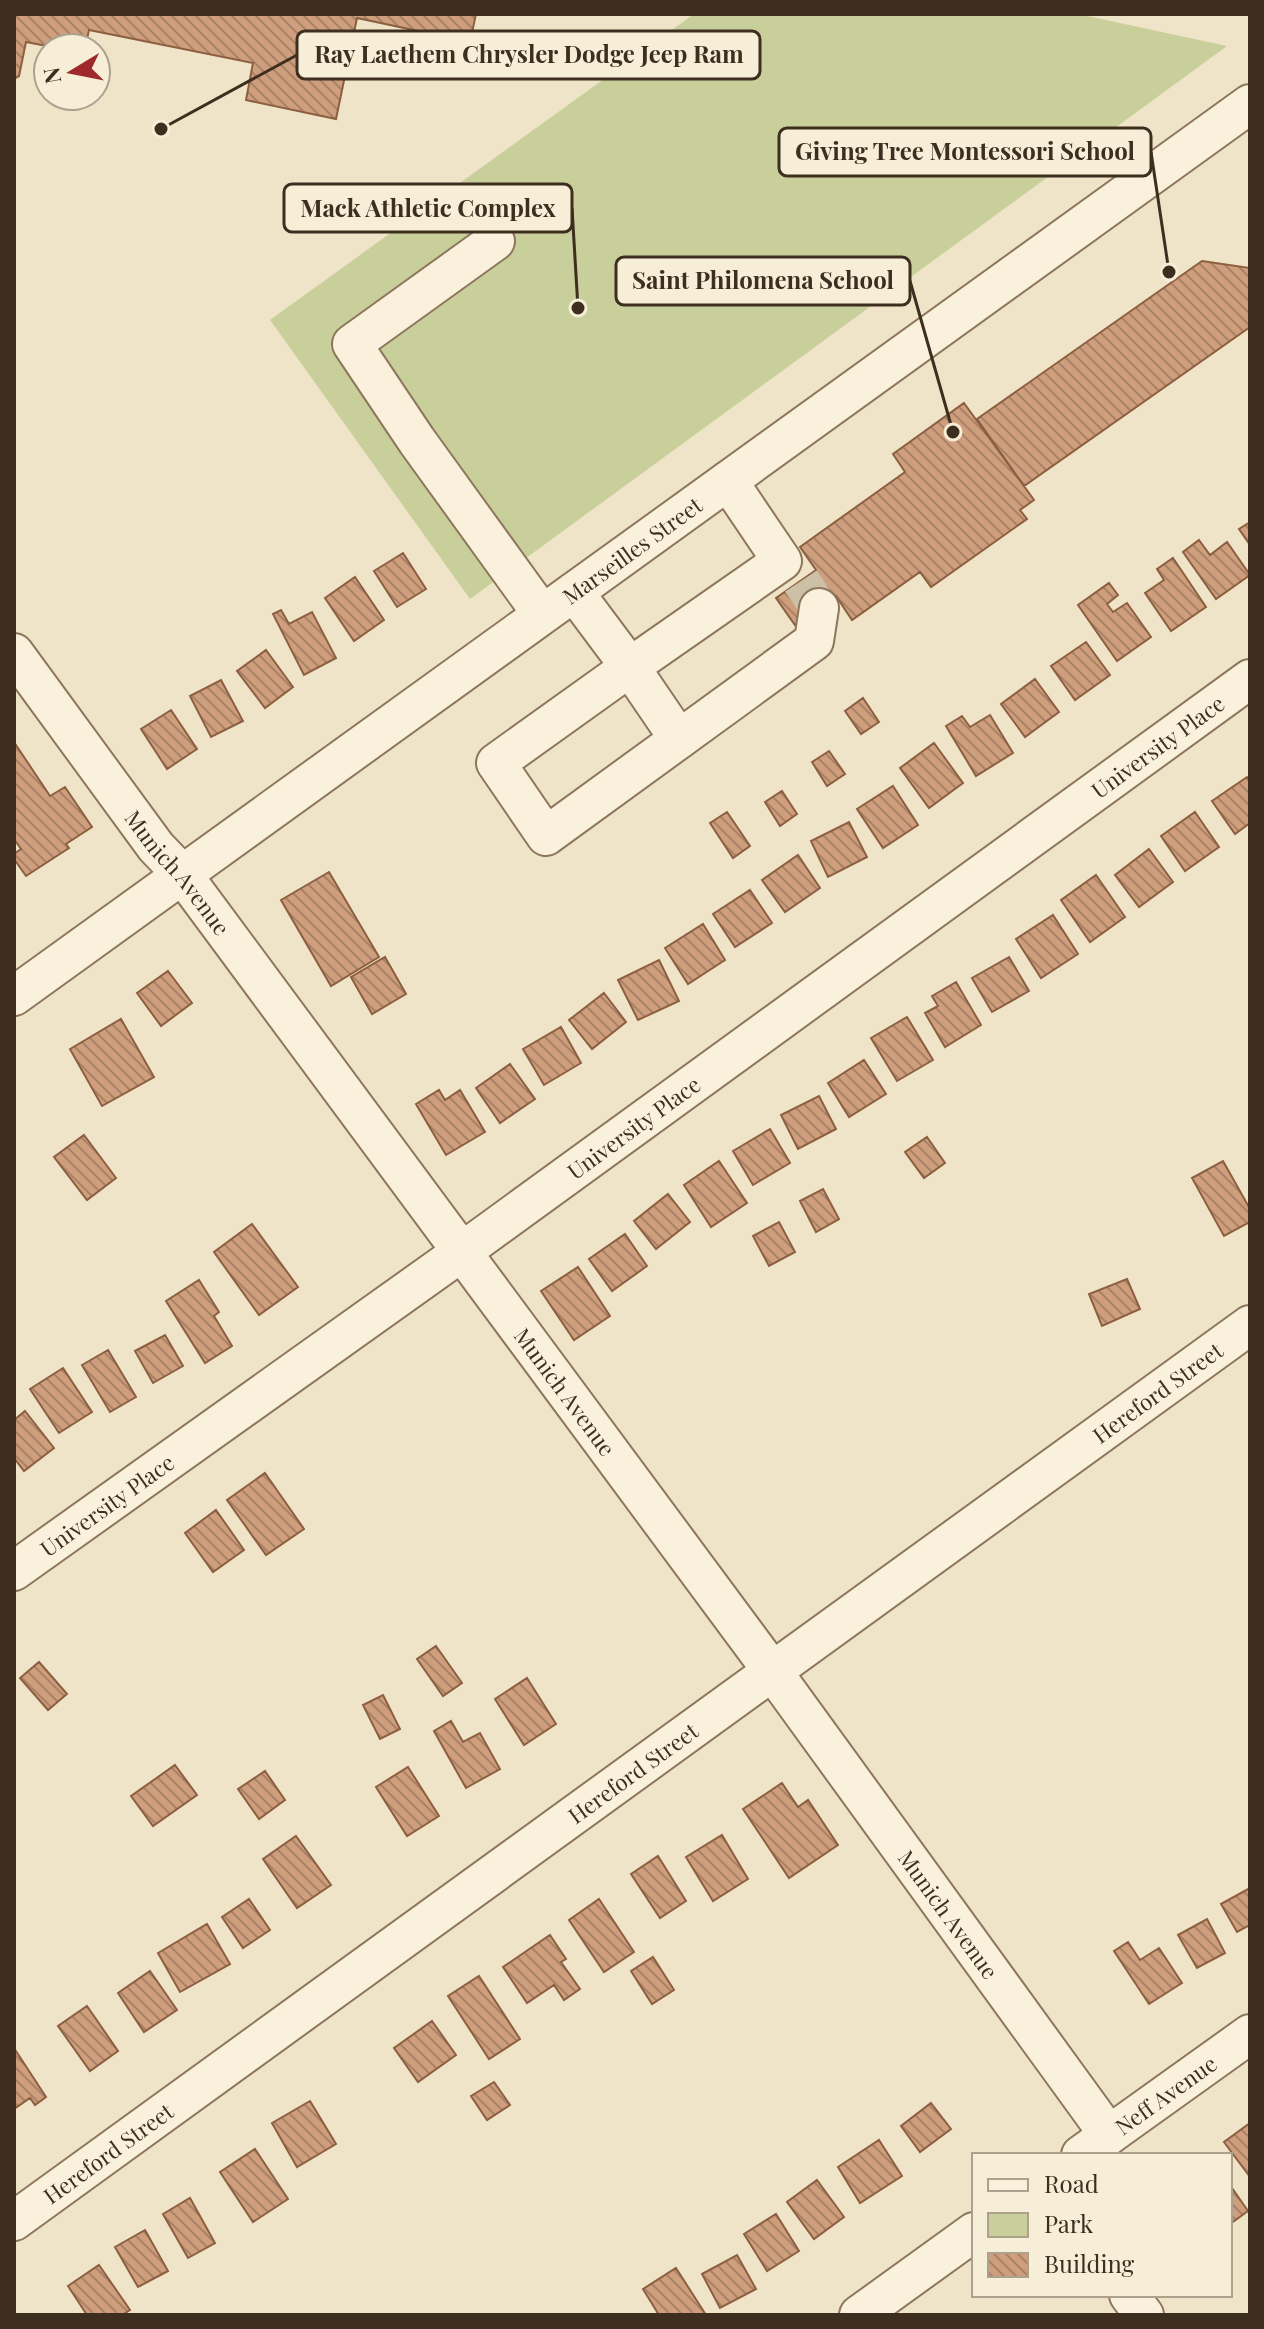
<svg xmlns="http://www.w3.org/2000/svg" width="1264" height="2329" font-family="'Playfair Display',serif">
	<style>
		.park { fill: #c9cf9b }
		.building { fill: url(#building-back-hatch); stroke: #8d5f41; stroke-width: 2 }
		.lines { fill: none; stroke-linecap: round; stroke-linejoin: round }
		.minor-tunnel { stroke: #ccc0a6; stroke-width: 38; stroke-dasharray: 38 19; stroke-linecap: butt }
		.minor-casing { stroke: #8d765c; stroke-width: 42 }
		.minor { stroke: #faf1dc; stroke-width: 38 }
		.labels { text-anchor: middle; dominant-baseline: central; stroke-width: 6; stroke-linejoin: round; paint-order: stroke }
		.street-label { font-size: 22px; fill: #3d2e20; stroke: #f7eed8 }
		.leader { fill: none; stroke: #3d2e20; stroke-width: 3 }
		.callout-dot { fill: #3d2e20; stroke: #f7eed8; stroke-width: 3 }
		.callout { fill: #f7eed8; stroke: #3d2e20; stroke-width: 3 }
		.callout-label { font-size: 24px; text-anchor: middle; font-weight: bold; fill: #3d2e20 }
	</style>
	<defs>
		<pattern id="building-back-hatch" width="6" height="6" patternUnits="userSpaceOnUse" patternTransform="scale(2)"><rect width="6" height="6" fill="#cf9f7d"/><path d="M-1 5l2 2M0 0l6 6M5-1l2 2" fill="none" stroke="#a98266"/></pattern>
	</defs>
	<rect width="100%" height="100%" fill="#f0e4c8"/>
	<path class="park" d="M694 14H1078L1227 46 470 599 270 320Z"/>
	<path class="building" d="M14 14H476L470 42 357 18 336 119 246 100 253 63 89 30 85 48H57L26 42 19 76 14 79Z
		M1202 261 1250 268V327L1024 486 977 419Z
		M964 403 1034 500 1020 510 1027 519 931 587 920 572 852 620 836 596 795 625 776 598 816 570 800 547 905 472 893 454Z
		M1250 522V545L1239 529Z
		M1199 540 1210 555 1227 542 1250 575 1216 599 1183 552Z
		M403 553 426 589 397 607 374 571Z
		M1173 558 1206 607 1171 631 1145 593 1164 580 1157 569Z
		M355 577 384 620 354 641 325 598Z
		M1109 583 1118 595 1107 604 1113 612 1127 603 1151 637 1117 661 1078 605Z
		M281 610 289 624 312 612 336 658 304 675 273 614Z
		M1086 642 1110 675 1075 700 1051 666Z
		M266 650 293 687 265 708 237 671Z
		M1035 679 1059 712 1025 737 1001 704Z
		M221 680 243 721 211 737 190 696Z
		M863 698 879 722 861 734 845 711Z
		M171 710 197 749 167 769 141 729Z
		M990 715 1013 753 976 776 946 726 962 716 970 727Z
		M14 742 50 796 65 787 92 827 66 844 69 848 26 876 14 859V854L21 849 14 839Z
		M934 743 963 783 929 808 900 768Z
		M829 751 845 774 827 786 812 762Z
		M1247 777 1250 781V823L1235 834 1212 801Z
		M893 786 918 825 883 848 857 809Z
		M782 791 797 814 780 826 765 802Z
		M727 812 750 846 733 858 710 823Z
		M1195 812 1219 847 1185 871 1161 836Z
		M849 822 867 857 828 877 811 841Z
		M1149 849 1173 882 1139 907 1115 875Z
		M798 855 820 888 785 912 762 880Z
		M329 872 379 957 331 986 281 900Z
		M1096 875 1125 917 1090 942 1061 900Z
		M750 890 772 923 735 947 713 914Z
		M1053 915 1078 954 1041 978 1016 939Z
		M703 924 725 960 688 984 665 948Z
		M385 957 406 994 372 1014 351 977Z
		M1009 957 1029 991 992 1012 972 978Z
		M659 960 679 1001 638 1020 618 980Z
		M168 971 192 1003 161 1026 137 993Z
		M956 982 981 1025 945 1047 925 1013 938 1006 932 996Z
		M604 993 626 1022 592 1049 569 1020Z
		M907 1017 933 1060 897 1081 871 1038Z
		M121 1019 154 1077 102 1106 70 1049Z
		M561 1027 581 1063 544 1085 523 1049Z
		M864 1060 886 1094 849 1117 828 1083Z
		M510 1064 535 1099 500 1123 476 1088Z
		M439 1090 445 1100 460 1090 485 1132 446 1155 416 1104Z
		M819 1096 836 1129 798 1149 781 1115Z
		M770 1129 790 1163 753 1185 733 1151Z
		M84 1135 116 1178 87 1200 54 1157Z
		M927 1137 945 1163 924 1178 905 1152Z
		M719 1161 747 1203 711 1227 684 1185Z
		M1223 1161 1250 1209V1222L1224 1236 1192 1178Z
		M823 1189 839 1219 816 1232 800 1201Z
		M668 1194 690 1222 656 1249 634 1221Z
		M779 1222 795 1252 769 1266 753 1236Z
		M252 1224 298 1287 259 1315 214 1252Z
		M625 1234 647 1266 612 1291 589 1259Z
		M578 1267 610 1316 574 1340 541 1291Z
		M1127 1279 1140 1309 1102 1326 1089 1294Z
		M199 1280 219 1312 214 1316 232 1346 205 1363 166 1301Z
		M165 1335 183 1366 153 1383 135 1351Z
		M108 1350 136 1397 110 1412 82 1365Z
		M63 1368 92 1412 59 1433 30 1389Z
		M25 1411 54 1448 24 1471 14 1458V1420Z
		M265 1473 304 1529 266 1555 227 1500Z
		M216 1510 244 1550 213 1572 185 1533Z
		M436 1646 462 1683 443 1696 417 1659Z
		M39 1662 67 1694 48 1710 20 1678Z
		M527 1678 556 1724 524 1745 495 1699Z
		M383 1695 400 1729 380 1739 363 1705Z
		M451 1721 463 1742 480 1733 500 1769 466 1788 434 1731Z
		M175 1765 197 1795 153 1826 131 1796Z
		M408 1767 439 1816 407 1836 376 1787Z
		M265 1771 285 1800 259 1819 238 1789Z
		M782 1783 798 1807 808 1800 838 1845 789 1878 743 1809Z
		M722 1835 748 1879 713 1901 686 1857Z
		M296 1836 331 1885 297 1908 263 1859Z
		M658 1856 686 1901 660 1918 631 1874Z
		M1250 1888V1925L1237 1932 1221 1904Z
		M249 1899 270 1930 243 1948 222 1917Z
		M599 1899 634 1952 604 1972 569 1920Z
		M1207 1919 1225 1953 1197 1968 1178 1935Z
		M207 1924 230 1964 180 1992 158 1953Z
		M550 1935 566 1959 561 1962 580 1989 564 2000 554 1985 527 2003 503 1967Z
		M1128 1942 1140 1960 1159 1948 1182 1983 1149 2004 1114 1951Z
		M653 1957 674 1990 652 2004 631 1971Z
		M150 1971 177 2010 144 2032 118 1993Z
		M479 1976 520 2039 489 2059 448 1996Z
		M87 2006 118 2051 90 2071 58 2026Z
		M432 2021 456 2055 418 2082 394 2048Z
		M14 2048 46 2097 35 2105 30 2098 14 2109Z
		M494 2082 510 2105 487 2120 471 2096Z
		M310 2101 336 2144 297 2167 272 2123Z
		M931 2103 951 2129 920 2152 901 2126Z
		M1250 2123V2177L1224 2142Z
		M879 2140 902 2176 860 2203 838 2167Z
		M255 2149 288 2199 253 2222 220 2172Z
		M817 2180 844 2217 814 2239 787 2202Z
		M1230 2185 1248 2211 1230 2224Z
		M190 2198 215 2243 188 2258 163 2214Z
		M776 2214 799 2251 767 2271 744 2234Z
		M145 2230 168 2271 138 2287 115 2247Z
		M737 2255 756 2289 720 2308 702 2274Z
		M99 2265 130 2310 122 2315H87L68 2286Z
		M676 2268 706 2315H659L643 2289Z"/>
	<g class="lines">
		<path class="minor-tunnel" d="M801 581 819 608"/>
		<defs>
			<g id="minor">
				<path d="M495 241 352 344 417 441 542 614"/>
				<path d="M574 592 630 667 496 763 546 836 814 641 819 608"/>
				<path id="s1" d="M14 653 156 847 182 874 773 1672 1109 2135"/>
				<path d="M679 739 630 667 782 561 728 481"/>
				<path id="s2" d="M14 996 1250 104"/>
				<path id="s3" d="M14 1571 463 1251 1250 679"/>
				<path id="s4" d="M1081 2155 1250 2034"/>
				<path id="s5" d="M14 2221 1250 1325"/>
				<path d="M1129 2295 1144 2315"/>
				<path d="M859 2315 974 2232"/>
			</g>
		</defs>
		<use href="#minor" class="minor-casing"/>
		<use href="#minor" class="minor"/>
	</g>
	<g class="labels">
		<g class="street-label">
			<text stroke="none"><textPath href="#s2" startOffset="762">Marseilles Street</textPath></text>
			<text stroke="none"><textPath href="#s3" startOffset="1410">University Place</textPath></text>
			<text stroke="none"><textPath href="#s1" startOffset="274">Munich Avenue</textPath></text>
			<text stroke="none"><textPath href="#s3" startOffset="762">University Place</textPath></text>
			<text stroke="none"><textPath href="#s1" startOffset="922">Munich Avenue</textPath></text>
			<text stroke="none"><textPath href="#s5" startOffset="1412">Hereford Street</textPath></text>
			<text stroke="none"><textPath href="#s3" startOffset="114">University Place</textPath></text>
			<text stroke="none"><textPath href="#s5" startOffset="764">Hereford Street</textPath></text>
			<text stroke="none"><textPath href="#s1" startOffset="1570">Munich Avenue</textPath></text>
			<text stroke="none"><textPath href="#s4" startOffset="104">Neff Avenue</textPath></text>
			<text stroke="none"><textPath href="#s5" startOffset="116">Hereford Street</textPath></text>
		</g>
	</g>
	<path class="leader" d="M161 129L297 55M1169 272L1151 152M578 308L572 208M953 432L910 281"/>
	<g class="callout-dot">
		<circle cx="161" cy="129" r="8"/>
		<circle cx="1169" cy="272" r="8"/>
		<circle cx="578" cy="308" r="8"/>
		<circle cx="953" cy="432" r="8"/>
	</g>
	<g class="callout">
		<rect x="297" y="31" width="463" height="48" rx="8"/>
		<rect x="779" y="128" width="372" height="48" rx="8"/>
		<rect x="284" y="184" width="288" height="48" rx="8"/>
		<rect x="616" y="257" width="294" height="48" rx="8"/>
	</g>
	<g class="callout-label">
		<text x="529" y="63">Ray Laethem Chrysler Dodge Jeep Ram</text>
		<text x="965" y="160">Giving Tree Montessori School</text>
		<text x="428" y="217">Mack Athletic Complex</text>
		<text x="763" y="289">Saint Philomena School</text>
	</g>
	<rect width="1264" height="2329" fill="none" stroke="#3d2e20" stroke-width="32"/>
	<rect x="972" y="2153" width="260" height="144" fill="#f7eed8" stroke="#ada18e" stroke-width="2"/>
	<rect x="988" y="2179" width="40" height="12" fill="#faf1dc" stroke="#ada18e" stroke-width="2"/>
	<text x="1044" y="2193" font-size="24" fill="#3d2e20">Road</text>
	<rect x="988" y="2213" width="40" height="24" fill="#c9cf9b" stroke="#ada18e" stroke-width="2"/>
	<text x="1044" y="2233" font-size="24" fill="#3d2e20">Park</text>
	<rect x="988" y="2253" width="40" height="24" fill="url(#building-back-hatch)" stroke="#ada18e" stroke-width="2"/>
	<text x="1044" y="2273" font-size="24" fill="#3d2e20">Building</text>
	<g transform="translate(72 72) rotate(260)"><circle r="38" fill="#f7eed8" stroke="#ada18e" stroke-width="2"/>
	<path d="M0-6L14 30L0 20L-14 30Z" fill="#9e2a2b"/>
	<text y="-12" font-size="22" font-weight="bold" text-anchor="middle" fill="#3d2e20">N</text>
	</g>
</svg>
